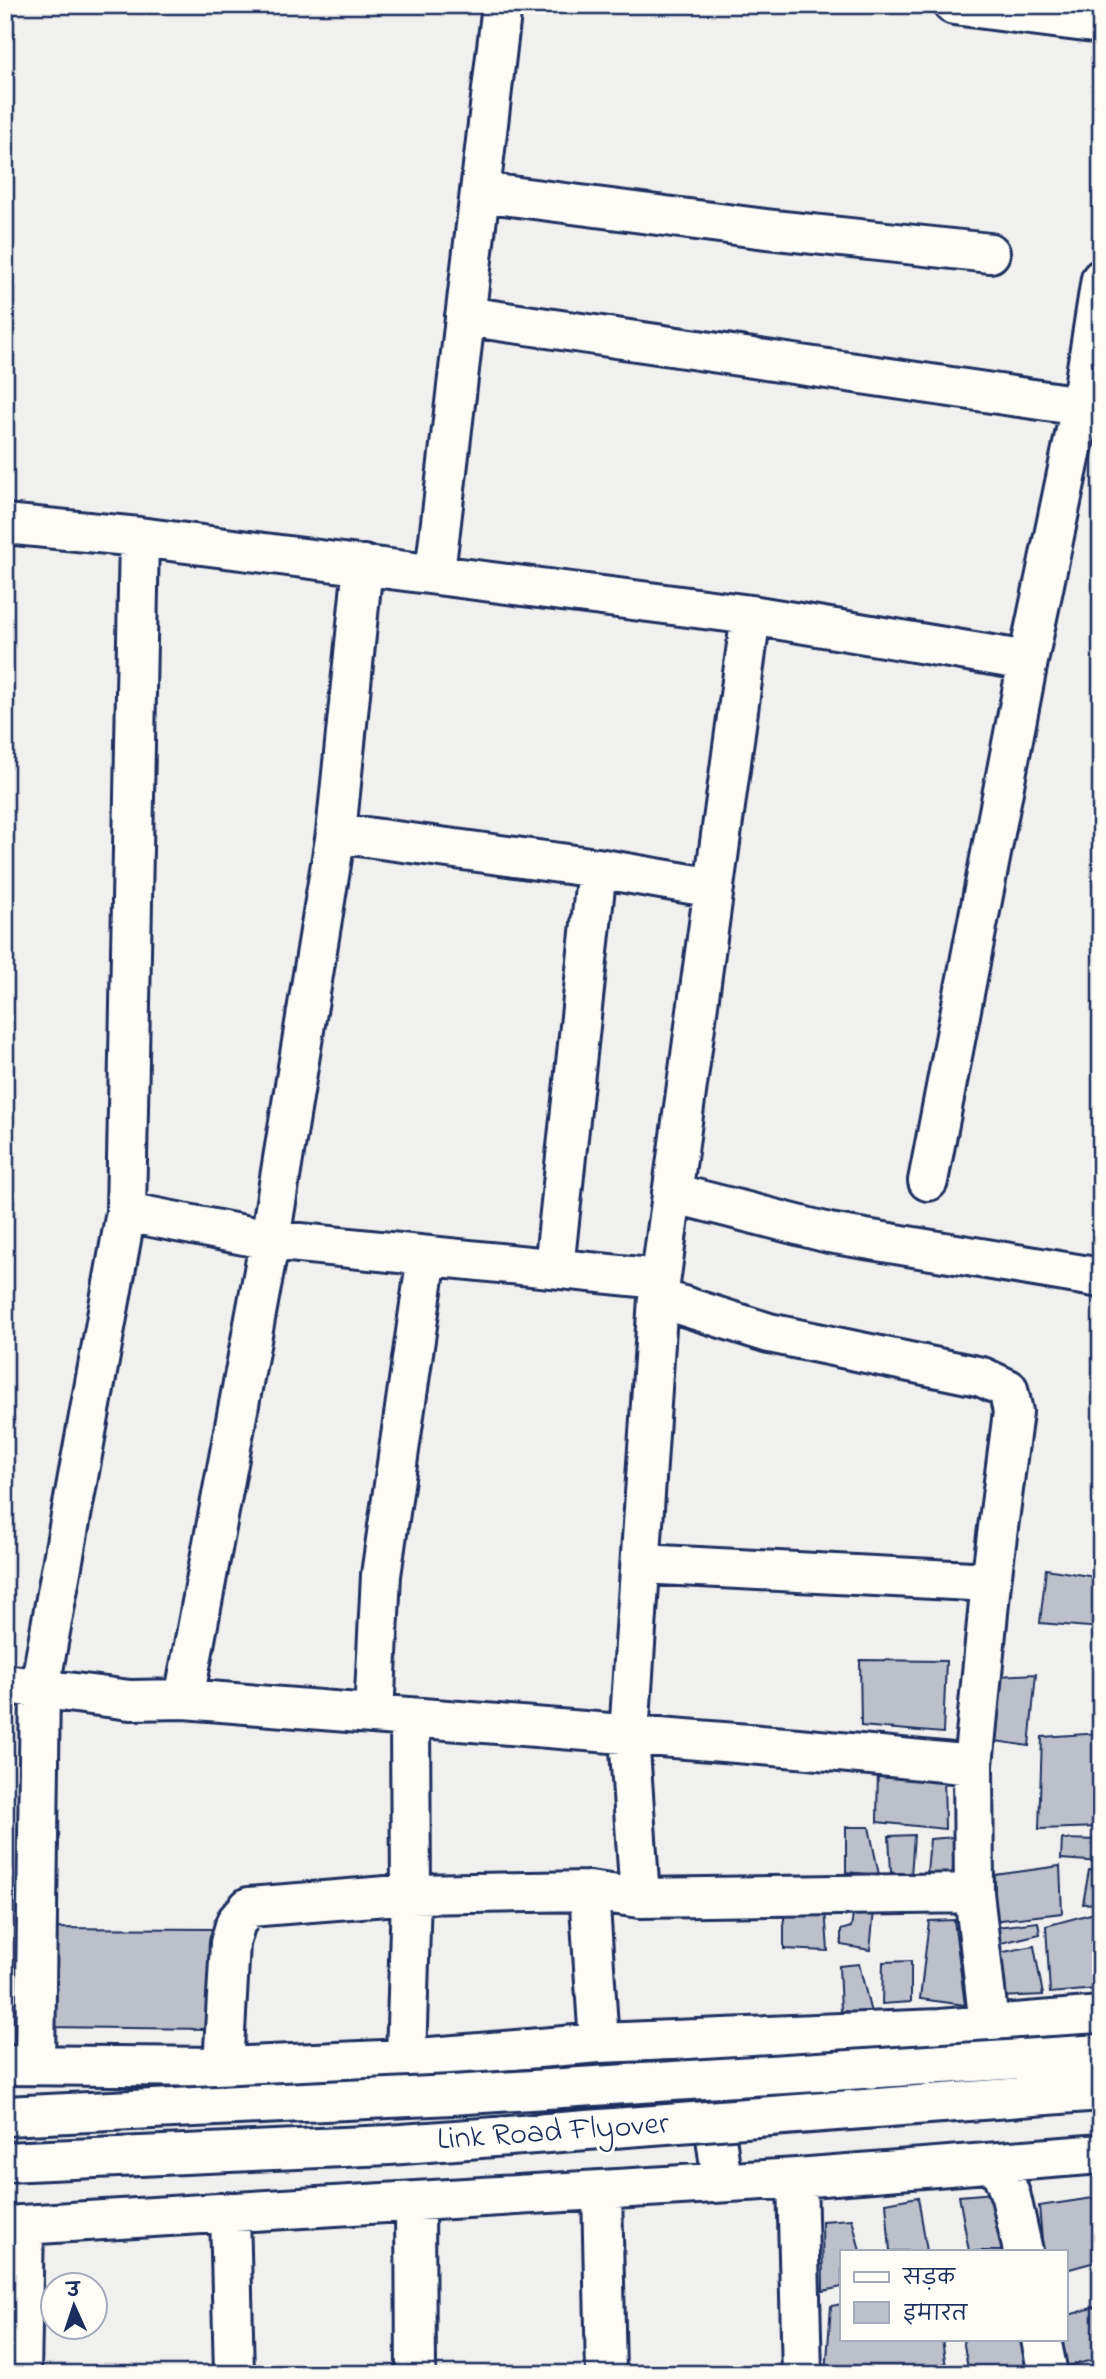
<svg xmlns="http://www.w3.org/2000/svg" width="1106" height="2379" font-family="'Indie Flower','Playpen Sans Deva',sans-serif">
	<style>
		.building { fill: #bbc0ca; stroke: #1b2f5e; stroke-width: 2 }
		.lines { fill: none; stroke-linecap: round; stroke-linejoin: round }
		.minor-casing { stroke: #1b2f5e; stroke-width: 44 }
		.minor { stroke: #fdfcf7; stroke-width: 38 }
		.major-bridge-casing { stroke: #1b2f5e; stroke-width: 44; stroke-linecap: butt }
		.major-bridge { stroke: #fdfcf7; stroke-width: 38 }
		.labels { text-anchor: middle; dominant-baseline: central; stroke-width: 6; stroke-linejoin: round; paint-order: stroke }
		.street-label { font-size: 32px; fill: #1b2f5e; stroke: #fdfcf7 }
	</style>
	<rect width="100%" height="100%" fill="#f0f0ee"/>
	<filter id="ink" filterUnits="userSpaceOnUse"><feTurbulence type="fractalNoise" baseFrequency=".0143" numOctaves="2"/><feDisplacementMap in="SourceGraphic" scale="14" xChannelSelector="R" yChannelSelector="G"/><feConvolveMatrix kernelMatrix="1 2 1 2 8 2 1 2 1" color-interpolation-filters="sRGB"/></filter>
	<g filter="url(#ink)">
		<path class="building" d="M1046 1569 1101 1578V1628L1040 1623Z
			M860 1660 946 1661 943 1733 861 1726Z
			M1036 1674 1029 1746 988 1740 997 1676Z
			M1101 1733V1827L1039 1829 1042 1737Z
			M878 1766 944 1772 945 1829 877 1822Z
			M846 1827H869L879 1875 846 1872Z
			M914 1835 911 1876 891 1872 889 1836Z
			M955 1837 952 1881 927 1873 930 1839Z
			M1062 1839 1101 1840V1862L1061 1859Z
			M1060 1866 1062 1913 992 1921 995 1875Z
			M1089 1870 1101 1871V1903L1083 1904Z
			M855 1904 874 1911 870 1950 841 1945V1930L851 1927Z
			M784 1906 825 1908 828 1951 784 1949Z
			M1094 1913H1101V1961Z
			M1094 1913 1096 1989 1050 1993 1046 1926Z
			M954 1920 965 2005 920 1999 929 1921Z
			M1038 1922 1040 1934 988 1946V1928Z
			M42 1928 213 1929 212 2029 41 2027Z
			M1034 1946 1043 1995 999 1997 989 1955Z
			M911 1961V2002L882 2004 883 1962Z
			M859 1964 871 2013 841 2011 839 1966Z
			M994 2193 1002 2251H969L959 2196Z
			M918 2197 927 2251H890L886 2203Z
			M1100 2197 1099 2261 1066 2270V2251H1043L1039 2206Z
			M852 2219 860 2251H842V2287L823 2291 822 2221Z
			M842 2304V2339H942L947 2374H826L831 2306Z
			M1101 2305V2358L1064 2367 1054 2339H1066V2316Z
			M963 2339H1025L1035 2374H969Z"/>
		<g class="lines">
			<defs>
				<path id="minor" d="M954 5 1101 24
					M480 192 766 229 990 253
					M465 316 1081 406
					M5 524 139 537 751 615 1028 661
					M435 573 502 5
					M336 833 597 868 714 888
					M928 1181 1028 661 1081 406 1101 279
					M672 1193 829 1233 1101 1278
					M126 1212 270 1240 660 1279
					M554 1268 597 868
					M658 1298 769 1333 982 1377 1008 1389 1013 1412 991 1582 973 1765 974 1893 989 2025
					M641 1564 991 1582
					M5 1684 130 1700 184 1699 798 1748 973 1765
					M184 1699 271 1233 336 833 363 565
					M374 1714 381 1575 427 1256
					M640 1898 974 1893
					M599 2043 589 1891 640 1898 629 1735 658 1298 751 615
					M704 2047 722 2182
					M406 2059 411 1894 410 1717
					M5 2065 223 2067 406 2059 599 2043 940 2029 1101 2016
					M35 2065 40 1687 126 1212 139 537
					M223 2067 230 1943 236 1922 249 1907 411 1894 589 1891
					M998 2162 1011 2197 1023 2251
					M797 2178 802 2374
					M602 2190 606 2374
					M415 2201 416 2374
					M230 2212 234 2374
					M5 2226 797 2178 1101 2154
					M1041 2339 1048 2374
					M21 2374 24 2225"/>
			</defs>
			<use href="#minor" class="minor-casing"/>
			<use href="#minor" class="minor"/>
			<defs>
				<path id="major-bridge" d="M5 2116 452 2095 1101 2054
					M5 2162 389 2145 1101 2091"/>
			</defs>
			<use href="#major-bridge" class="major-bridge-casing"/>
			<use href="#major-bridge" class="major-bridge"/>
		</g>
	</g>
	<g class="labels">
		<g class="street-label">
			<text transform="translate(553 2133) rotate(-4)">Link Road Flyover</text>
		</g>
	</g>
	<rect width="1106" height="2379" fill="none" stroke="#fdfcf7" stroke-width="28"/>
	<rect x="14" y="14" width="1078" height="2351" fill="none" stroke="#1b2f5e" stroke-width="2.5" filter="url(#ink)"/>
	<rect x="840" y="2250" width="228" height="91" fill="#fdfcf7" stroke="#a3aaba" stroke-width="2"/>
	<rect x="854" y="2272" width="35" height="10" fill="#fdfcf7" stroke="#a3aaba" stroke-width="2"/>
	<text x="903" y="2284" font-size="21" fill="#1b2f5e">सड़क</text>
	<rect x="854" y="2302" width="35" height="21" fill="#bbc0ca" stroke="#a3aaba" stroke-width="2"/>
	<text x="903" y="2320" font-size="21" fill="#1b2f5e">इमारत</text>
	<g transform="translate(74 2306) rotate(357)"><circle r="33" fill="#fdfcf7" stroke="#a3aaba" stroke-width="2"/>
	<path d="M0-5L12 26L0 18L-12 26Z" fill="#1b2f5e"/>
	<text y="-10" font-size="19" font-weight="bold" text-anchor="middle" fill="#1b2f5e">उ</text>
	</g>
</svg>
